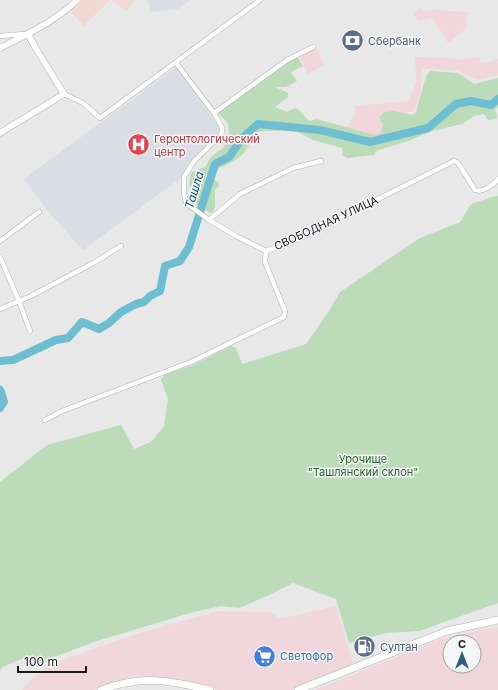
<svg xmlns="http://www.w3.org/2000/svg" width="498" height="690" font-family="Inter,sans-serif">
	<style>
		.commercial { fill: #f2d8d2 }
		.industrial { fill: #f1d7dc; fill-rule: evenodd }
		.built { fill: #dbdde5 }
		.green { fill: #bbdbb9 }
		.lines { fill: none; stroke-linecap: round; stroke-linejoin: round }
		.river { stroke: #6dbed0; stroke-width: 8 }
		.minor-casing { stroke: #b2b2b3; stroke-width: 5.5 }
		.tertiary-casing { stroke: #b2b2b3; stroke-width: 7 }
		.secondary-casing { stroke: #b2b2b3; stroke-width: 8 }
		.minor { stroke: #fff; stroke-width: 4.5 }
		.tertiary { stroke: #fff; stroke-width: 6 }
		.secondary { stroke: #fff; stroke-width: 7 }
		.labels { text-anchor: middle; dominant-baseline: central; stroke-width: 3; stroke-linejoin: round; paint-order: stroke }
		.service-label { font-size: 11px; fill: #4e5e75; stroke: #f5f6f7; text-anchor: start }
		.health-label { font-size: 11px; fill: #be3a42; stroke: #f5f6f7; text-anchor: start }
		.street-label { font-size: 11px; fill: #19191a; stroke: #f5f6f7 }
		.park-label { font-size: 11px; fill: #2a6729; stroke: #f5f6f7 }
		.shop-label { font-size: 11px; fill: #366cbe; stroke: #f5f6f7; text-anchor: start }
		.water-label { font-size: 12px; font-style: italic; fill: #0e5562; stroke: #f5f6f7 }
	</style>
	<rect width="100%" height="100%" fill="#e8e8e9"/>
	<path class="commercial" d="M83 0H110L83 26 71 12Z
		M111 0H135L127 11Z"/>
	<path class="industrial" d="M420 8 426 12 432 10 468 12 466 29 448 43 432 18 419 21 413 14Z
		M315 48 325 64 308 74 299 56Z
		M415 57 452 58 457 60 479 57 481 64 498 59V75L477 80 456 70 422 69 421 90 415 109 411 112 383 116 382 134 375 135 346 128 355 114V106L408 101 416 84Z
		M336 606 353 664 292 690H218L183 681 155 677 134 676 106 685 94 690H22L31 679 54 663 133 635 218 611 271 612 279 619Z
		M498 627V690H315L438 640 471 632ZM450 642H474V666H450Z"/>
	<path class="built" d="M146 0H191L178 9 150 12 149 4Z
		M175 68H178L219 127 220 132 192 159 181 178 83 250 51 215 24 179Z"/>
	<path class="green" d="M297 56 303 66 291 72 297 81 286 87H275L288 93V97L275 107 287 112 295 108 299 110 309 121 317 119 375 135 381 133 383 125 379 118 384 112 394 111 413 115 416 112 426 76 430 71 458 73 474 84 498 78V107L495 109 497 116 496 119 488 120 484 114 474 116 462 124 432 131 411 140 376 151 374 155 347 158 342 155V148L313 140 294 130 266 131 251 133 245 139 249 144C246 156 228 165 217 169L215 180 219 183V186L215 190V206L213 212 209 213 208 211 199 209 197 205 193 192 189 184 191 173 205 167 211 157 224 147 229 133 228 124 218 112Z
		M495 196H498V603L419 631 386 633 349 643 336 599 293 583 269 595 239 608 221 606 190 613 97 641 38 663 32 655 2 667 0 670V482L47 445 121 425 134 449 151 442 164 426 168 399 161 380 164 375 193 365 231 346 236 348 242 364 306 344 327 314 340 292 420 238 460 222 471 204Z"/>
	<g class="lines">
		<path class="river" d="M0 361 13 360 56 340 68 338 82 322 99 329 109 323 121 312 136 304 144 302 150 296 160 291 165 266 180 261 189 247 215 164 229 157 243 137 258 124 320 130 370 142 428 128 456 104 471 101 491 105 498 99
			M0 390 1 392 4 402 0 408"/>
		<defs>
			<path id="minor" d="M0 36 24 34
				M176 63 214 113 222 127V131L221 135 194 161 184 177V192L186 203 209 220 236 236 266 251
				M64 94 83 103 100 118 260 0
				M214 113 287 60 313 47
				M209 220 240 194 293 168 321 161
				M0 241 39 212
				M0 257 19 301 30 331
				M0 309 29 297 95 262 121 246
				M45 420 62 411 191 362 284 317 285 311 265 262 266 251 292 242 454 161 458 163 475 190C483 193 493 185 498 179"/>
			<path id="tertiary" d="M0 48C27 34 55 22 77 0
				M0 133 64 94 35 47 28 34"/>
			<path id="secondary" d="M101 690C141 675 169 680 210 690
				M298 690 447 631 498 620"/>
		</defs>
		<use href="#minor" class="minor-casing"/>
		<use href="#tertiary" class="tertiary-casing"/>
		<use href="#secondary" class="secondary-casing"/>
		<use href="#minor" class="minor"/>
		<use href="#tertiary" class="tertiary"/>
		<use href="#secondary" class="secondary"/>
	</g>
	<defs>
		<symbol id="bank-disc" viewBox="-11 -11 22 22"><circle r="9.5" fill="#5c6f8a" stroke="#f5f6f7"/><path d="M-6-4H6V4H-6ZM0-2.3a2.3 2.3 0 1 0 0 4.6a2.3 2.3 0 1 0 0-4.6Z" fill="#fff"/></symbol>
		<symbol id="hospital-disc" viewBox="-11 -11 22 22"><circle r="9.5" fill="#e0444e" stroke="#f5f6f7"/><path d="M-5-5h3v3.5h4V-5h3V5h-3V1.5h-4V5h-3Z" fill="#fff"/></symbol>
		<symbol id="fuel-disc" viewBox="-11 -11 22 22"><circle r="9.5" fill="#5c6f8a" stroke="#f5f6f7"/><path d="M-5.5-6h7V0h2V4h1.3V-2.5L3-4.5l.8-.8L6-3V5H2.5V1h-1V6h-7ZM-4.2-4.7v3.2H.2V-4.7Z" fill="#fff"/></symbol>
		<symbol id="supermarket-disc" viewBox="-11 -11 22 22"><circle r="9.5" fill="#3f7fe0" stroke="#f5f6f7"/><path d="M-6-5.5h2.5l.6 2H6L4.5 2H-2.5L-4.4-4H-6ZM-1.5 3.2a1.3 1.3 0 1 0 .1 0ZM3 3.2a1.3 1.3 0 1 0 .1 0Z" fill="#fff"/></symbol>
	</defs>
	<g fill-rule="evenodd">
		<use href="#bank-disc" x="340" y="28" width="25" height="25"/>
		<use href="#hospital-disc" x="126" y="132" width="25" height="25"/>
		<use href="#fuel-disc" x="352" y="634" width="25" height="25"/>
		<use href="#supermarket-disc" x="252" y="644" width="25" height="25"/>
	</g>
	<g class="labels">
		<g class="service-label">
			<text x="368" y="41">Сбербанк</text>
			<text x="380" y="647">Султан</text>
		</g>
		<g class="health-label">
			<text x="154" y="139">Геронтологический<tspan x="154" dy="13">центр</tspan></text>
		</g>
		<g class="street-label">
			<text transform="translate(326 223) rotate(-25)">СВОБОДНАЯ УЛИЦА</text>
		</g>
		<g class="park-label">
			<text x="363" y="459">Урочище<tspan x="363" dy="13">"Ташлянский склон"</tspan></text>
		</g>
		<g class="shop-label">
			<text x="280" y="656">Светофор</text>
		</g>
		<g class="water-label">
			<text transform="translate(194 190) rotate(-73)">Ташла</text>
		</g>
	</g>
	<g transform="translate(462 654)"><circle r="19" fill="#f5f6f7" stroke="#9d9e9f"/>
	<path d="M0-3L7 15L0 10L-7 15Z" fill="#2e5d7c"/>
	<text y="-6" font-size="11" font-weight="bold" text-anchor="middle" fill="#19191a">С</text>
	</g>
	<path d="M18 666v6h68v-6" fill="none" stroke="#19191a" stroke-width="2"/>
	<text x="24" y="666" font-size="12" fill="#19191a" stroke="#f5f6f7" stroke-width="3" paint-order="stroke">100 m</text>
</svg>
